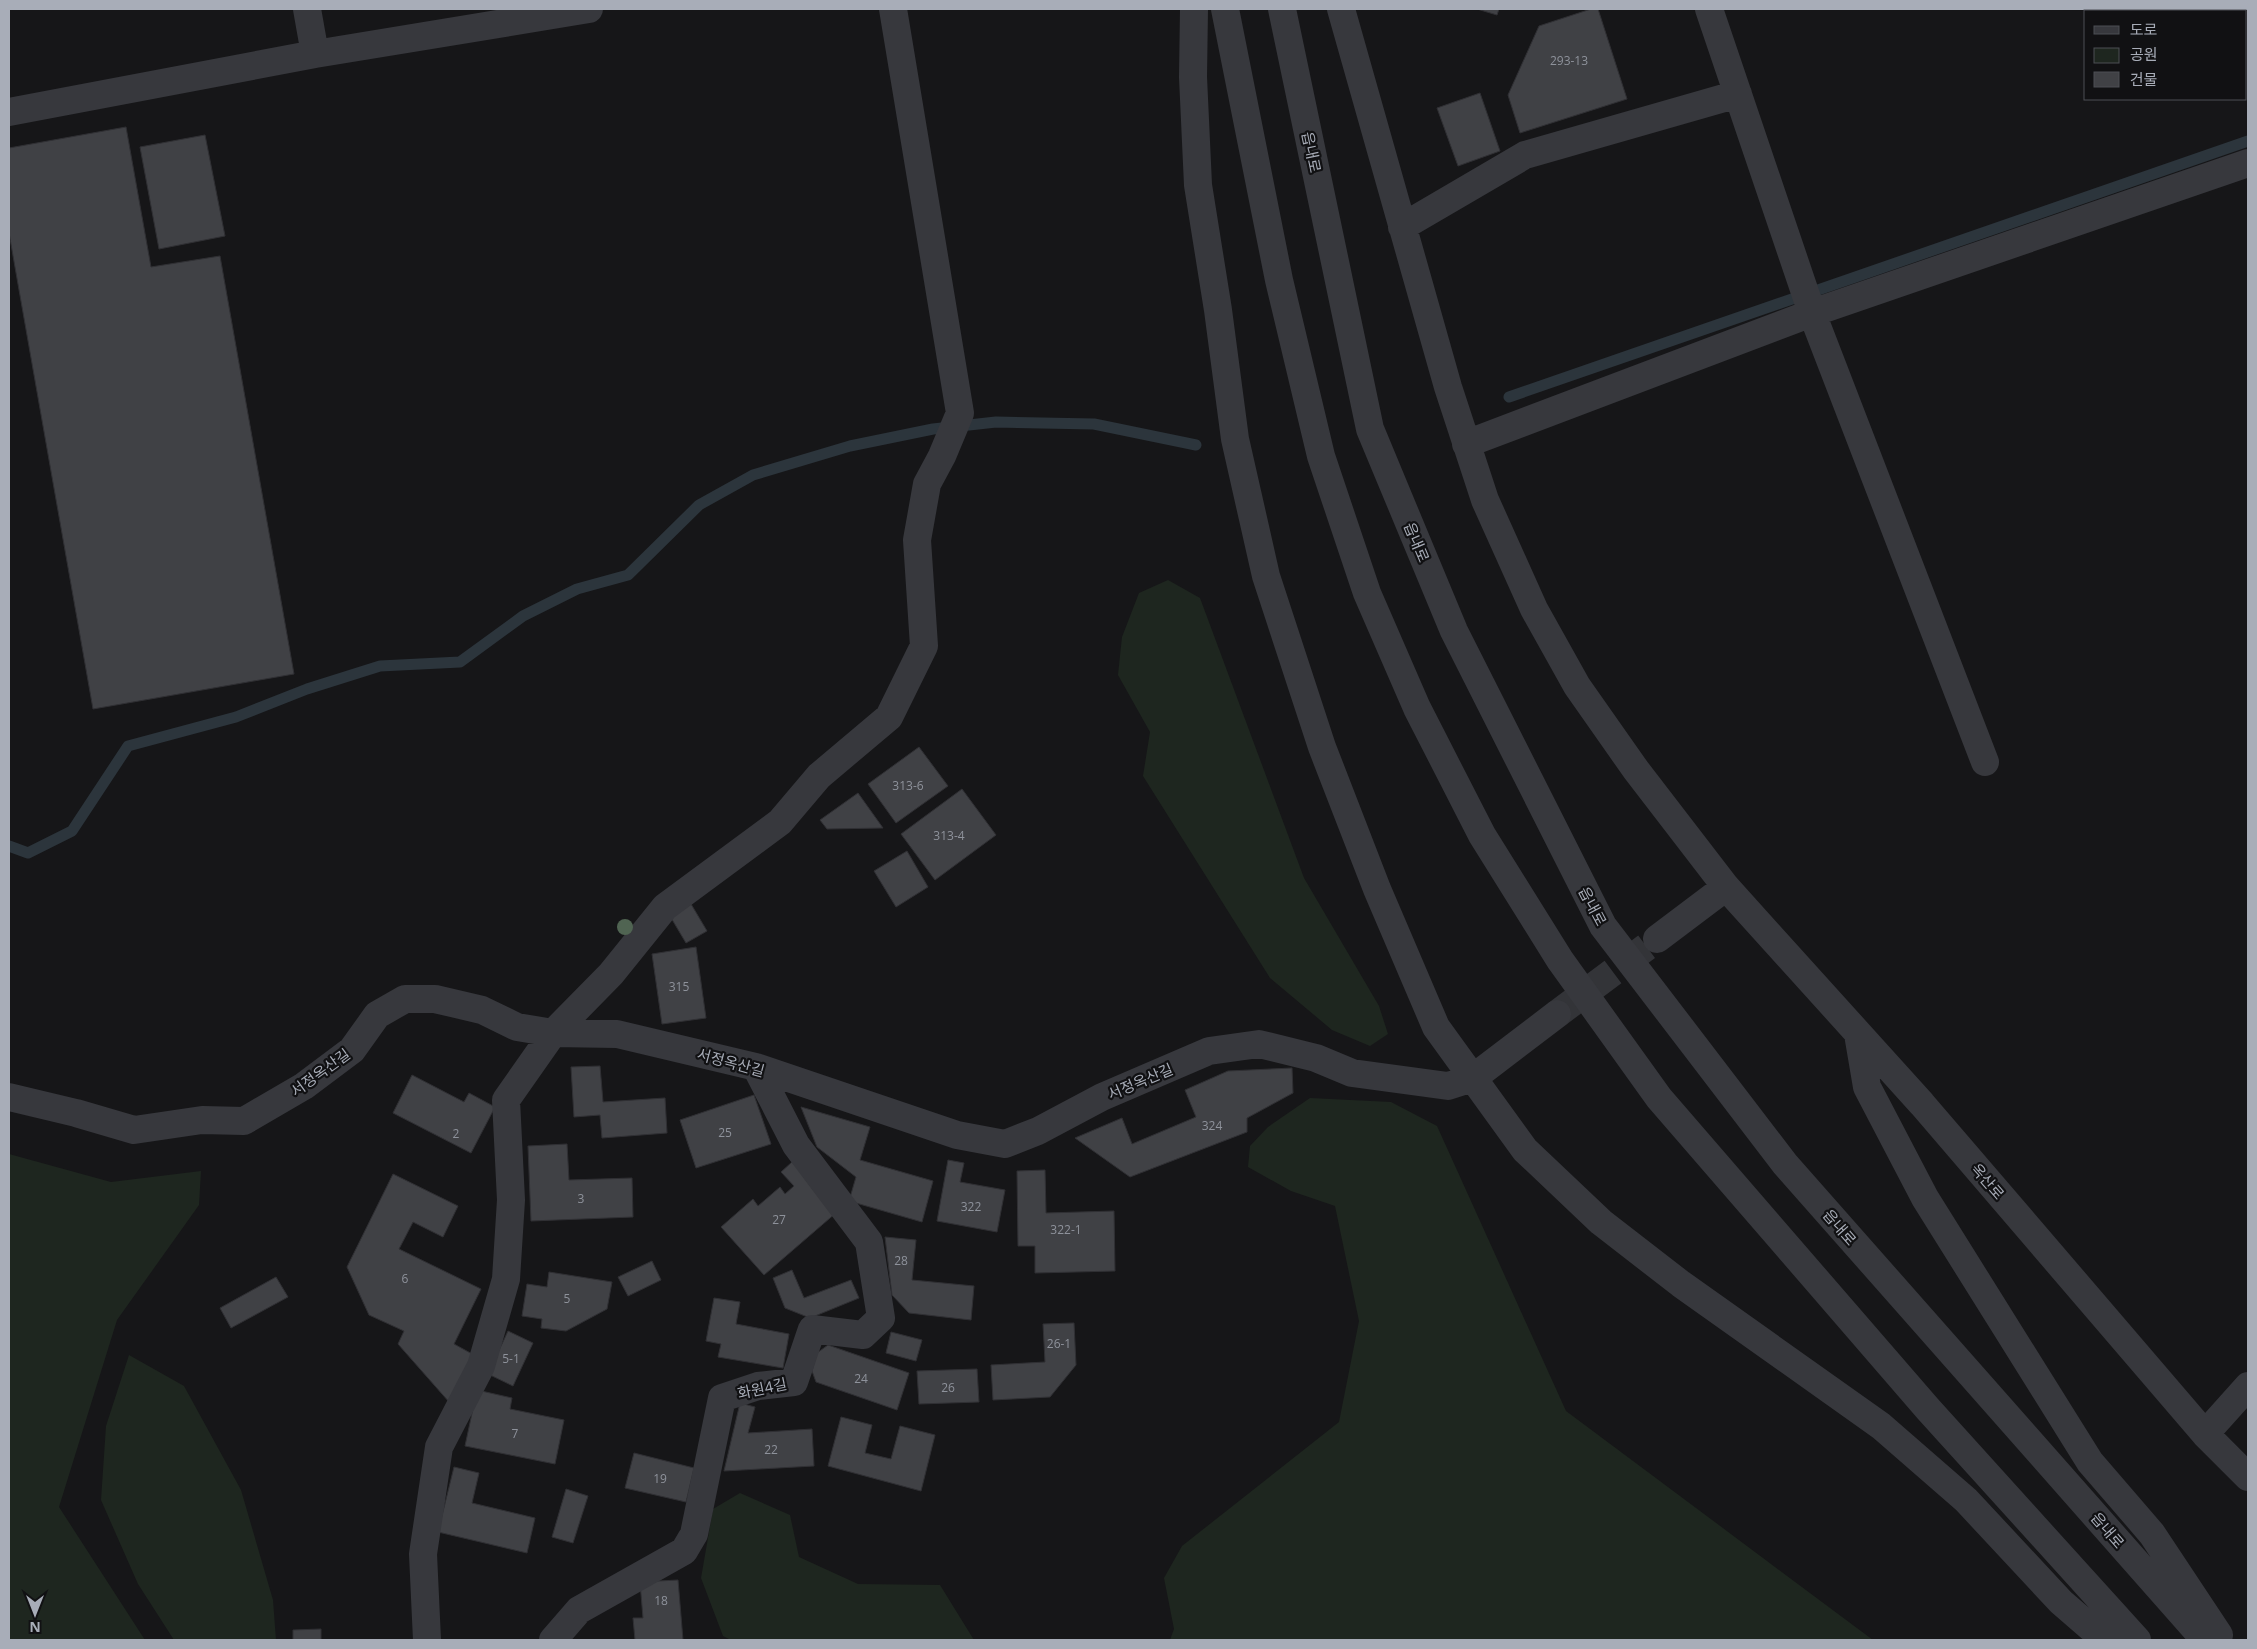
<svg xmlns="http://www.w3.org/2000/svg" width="2257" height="1649" font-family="'Open Sans','Noto Sans KR',sans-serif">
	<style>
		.green { fill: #1e261f }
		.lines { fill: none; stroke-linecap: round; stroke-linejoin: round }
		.stream { stroke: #2c353c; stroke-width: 11 }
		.building { fill: #404145; stroke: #303034 }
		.minor-tunnel { stroke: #333438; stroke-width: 28; stroke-dasharray: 28 14; stroke-linecap: butt }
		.minor { stroke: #37383d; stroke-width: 28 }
		.tree { fill: #506452 }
		.labels { text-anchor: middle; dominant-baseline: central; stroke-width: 4.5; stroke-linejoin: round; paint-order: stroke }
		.number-label { font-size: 12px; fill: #8e929b }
		.street-label { font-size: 15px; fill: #a8adb8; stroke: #111113 }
	</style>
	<rect width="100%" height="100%" fill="#161618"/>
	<path class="green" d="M1168 580 1200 598 1304 878 1379 1006 1388 1034 1370 1046 1332 1030 1270 978 1143 776 1150 732 1118 675 1122 637 1139 593Z
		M1310 1098 1391 1102 1437 1126 1566 1411 1873 1640H1170L1174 1629 1164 1578 1182 1546 1339 1422 1359 1321 1335 1206 1291 1191 1248 1167 1250 1146 1268 1127Z
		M9 1154 111 1182 201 1171 199 1205 117 1320 59 1507 145 1640H9Z
		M129 1355 184 1386 241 1490 273 1600 276 1640H174L138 1584 101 1500 106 1426Z
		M740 1493 790 1515 799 1557 858 1584 940 1585 974 1640H731L723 1636 701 1578 713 1509Z"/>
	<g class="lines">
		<path class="stream" d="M1509 397 2248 141
			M9 846 28 853 72 831 128 746 236 717 307 689 380 666 460 662 523 616 577 589 628 575 699 505 753 475 850 446 933 429 996 422 1094 424 1196 445"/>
	</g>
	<path class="building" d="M1477 9H1499L1497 15Z
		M1591 9H1598L1627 99 1520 133 1508 95 1539 26Z
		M1480 93 1500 151 1458 166 1437 108Z
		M126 127 151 267 220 256 294 674 93 709 9 233V148Z
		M205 135 225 236 159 249 140 147Z
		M919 747 948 786 896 823 868 784Z
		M962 789 996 835 935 880 901 834Z
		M858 793 883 828 827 829 820 820Z
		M907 851 928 887 896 907 874 871Z
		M691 904 707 931 686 943 670 916Z
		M696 947 706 1018 662 1024 652 954Z
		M600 1066 603 1102 665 1098 667 1133 602 1138 600 1115 574 1117 571 1067Z
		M1292 1068 1293 1093 1247 1118V1132L1130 1177 1075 1138 1122 1118 1132 1144 1196 1117 1185 1090 1228 1071Z
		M412 1075 464 1102 469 1093 495 1107 471 1153 393 1113Z
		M754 1095 771 1144 696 1168 680 1120Z
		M801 1107 870 1127 860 1160 933 1181 922 1222 849 1201 856 1177 817 1147Z
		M567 1144 569 1180 632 1178 633 1217 531 1221 528 1146Z
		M948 1160 964 1163 960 1182 1005 1190 997 1232 937 1221Z
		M792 1162 837 1212 764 1275 721 1227 753 1199 758 1206 780 1187 785 1194 794 1186 781 1172Z
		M1045 1170 1046 1213 1114 1211 1115 1271 1035 1273V1246H1018L1017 1171Z
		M393 1174 458 1206 443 1237 413 1222 399 1249 481 1289 454 1344 474 1355 450 1403 398 1344 404 1331 369 1315 347 1267Z
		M885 1237 916 1240 912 1280 974 1286 971 1320 909 1313 892 1295Z
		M652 1261 661 1280 628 1296 618 1277Z
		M792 1270 804 1298 851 1280 859 1298 810 1318 785 1308 773 1278Z
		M549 1272 612 1282 607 1309 566 1331 541 1328 542 1319 522 1316 527 1284 547 1287Z
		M276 1277 288 1297 231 1328 220 1308Z
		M714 1298 740 1302 736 1324 789 1334 783 1368 718 1357 721 1344 706 1341Z
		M1074 1323 1076 1365 1050 1397 993 1400 991 1365 1045 1362 1043 1324Z
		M508 1331 533 1343 513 1386 488 1374Z
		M891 1332 922 1340 916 1361 886 1353Z
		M828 1345 909 1373 897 1410 816 1382 812 1371 817 1353Z
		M977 1369 979 1402 919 1404 917 1371Z
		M477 1390 512 1398 510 1409 564 1420 555 1464 465 1446Z
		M740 1403 755 1407 748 1433 812 1429 814 1466 724 1471Z
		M841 1417 872 1425 865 1453 891 1459 900 1426 935 1435 921 1491 828 1466Z
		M634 1453 694 1468 686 1502 625 1488Z
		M454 1467 479 1473 472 1503 535 1518 527 1553 438 1532Z
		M566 1489 588 1496 573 1543 552 1537Z
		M678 1580 683 1640H635L633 1618H643L640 1582Z
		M321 1629V1640H293V1630Z"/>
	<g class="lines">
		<path class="minor-tunnel" d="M1557 1014 1657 939"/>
		<path class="minor" d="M307 9 315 54
			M1194 9 1193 77 1198 185 1218 310 1235 439 1266 576 1322 747 1377 889 1436 1027 1525 1150 1601 1222 1681 1284 1881 1426 1966 1500 2061 1602 2105 1640
			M1225 9 1279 280 1321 456 1367 593 1417 708 1482 835 1560 960 1659 1098 1928 1409 2137 1640
			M1282 9 1370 429 1454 631 1603 926 1785 1164 2205 1640
			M1341 9 1448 387 1485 500 1534 609 1577 686 1636 770 1726 887 1922 1104 2205 1434 2248 1477
			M1709 9 1812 313 1985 762
			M9 112 315 54 589 9
			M1402 227 1525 155 1738 94
			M1466 444 1812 313 2248 163
			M1657 939 1726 887
			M1858 1034 1867 1087 1925 1198 2090 1462 2152 1534 2219 1635
			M9 1097 76 1113 134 1130 202 1120 244 1121 304 1086 352 1050 377 1015 405 999H435L482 1010 517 1027 553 1033 617 1034 756 1067 957 1135 1005 1144 1038 1131 1102 1097 1209 1051 1259 1044 1316 1058 1352 1073 1448 1086 1473 1078 1557 1014
			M2205 1434 2248 1386
			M427 1640 423 1554 439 1447 481 1366 506 1279 511 1200 506 1100 553 1033 611 974 665 907 780 822 819 776 889 717 924 646 917 540 927 484 942 456 960 413 893 9
			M553 1640 579 1610 684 1551 694 1534 722 1398 758 1386 794 1382 812 1329 863 1335 881 1318 869 1242 796 1145 756 1067"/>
	</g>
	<circle class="tree" cx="625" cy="927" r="8"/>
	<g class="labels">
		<g class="number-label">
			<text x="1569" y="60">293-13</text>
			<text x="908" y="785">313-6</text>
			<text x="949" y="835">313-4</text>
			<text x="679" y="986">315</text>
			<text x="1212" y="1125">324</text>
			<text x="725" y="1132">25</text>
			<text x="456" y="1133">2</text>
			<text x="581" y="1198">3</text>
			<text x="971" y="1206">322</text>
			<text x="779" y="1219">27</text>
			<text x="1066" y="1229">322-1</text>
			<text x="901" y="1260">28</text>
			<text x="405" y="1278">6</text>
			<text x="567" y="1298">5</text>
			<text x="1059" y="1343">26-1</text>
			<text x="511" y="1358">5-1</text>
			<text x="861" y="1378">24</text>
			<text x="948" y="1387">26</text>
			<text x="515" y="1433">7</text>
			<text x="771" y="1449">22</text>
			<text x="660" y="1478">19</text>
			<text x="661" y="1600">18</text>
		</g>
		<g class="street-label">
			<text transform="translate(1312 152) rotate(78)">읍내로</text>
			<text transform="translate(1417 542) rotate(67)">읍내로</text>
			<text transform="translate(1593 906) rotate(62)">읍내로</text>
			<text transform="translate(731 1062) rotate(15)">서정옥산길</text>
			<text transform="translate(320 1072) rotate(-36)">서정옥산길</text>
			<text transform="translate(1140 1081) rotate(-23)">서정옥산길</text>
			<text transform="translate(1988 1181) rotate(49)">옥산로</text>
			<text transform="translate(1840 1227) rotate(49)">읍내로</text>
			<text transform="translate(762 1388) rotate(-12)">화원4길</text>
			<text transform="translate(2108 1530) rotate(49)">읍내로</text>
		</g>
	</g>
	<rect width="2257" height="1649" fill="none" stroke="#a8adb8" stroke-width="20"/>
	<rect x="2084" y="10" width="162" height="90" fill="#111113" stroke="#4d4f55"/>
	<rect x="2094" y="26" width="25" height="8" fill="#37383d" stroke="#4d4f55"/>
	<text x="2130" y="35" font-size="15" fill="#a8adb8">도로</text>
	<rect x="2094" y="48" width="25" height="15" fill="#1e261f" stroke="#4d4f55"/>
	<text x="2130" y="60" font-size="15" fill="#a8adb8">공원</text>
	<rect x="2094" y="72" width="25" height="15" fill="#404145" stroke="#4d4f55"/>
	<text x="2130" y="85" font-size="15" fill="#a8adb8">건물</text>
	<g transform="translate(35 1614) rotate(180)" stroke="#111113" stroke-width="4" paint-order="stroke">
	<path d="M0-4L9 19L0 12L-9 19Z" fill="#a8adb8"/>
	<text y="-8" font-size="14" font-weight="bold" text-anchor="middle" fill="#a8adb8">N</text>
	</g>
</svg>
